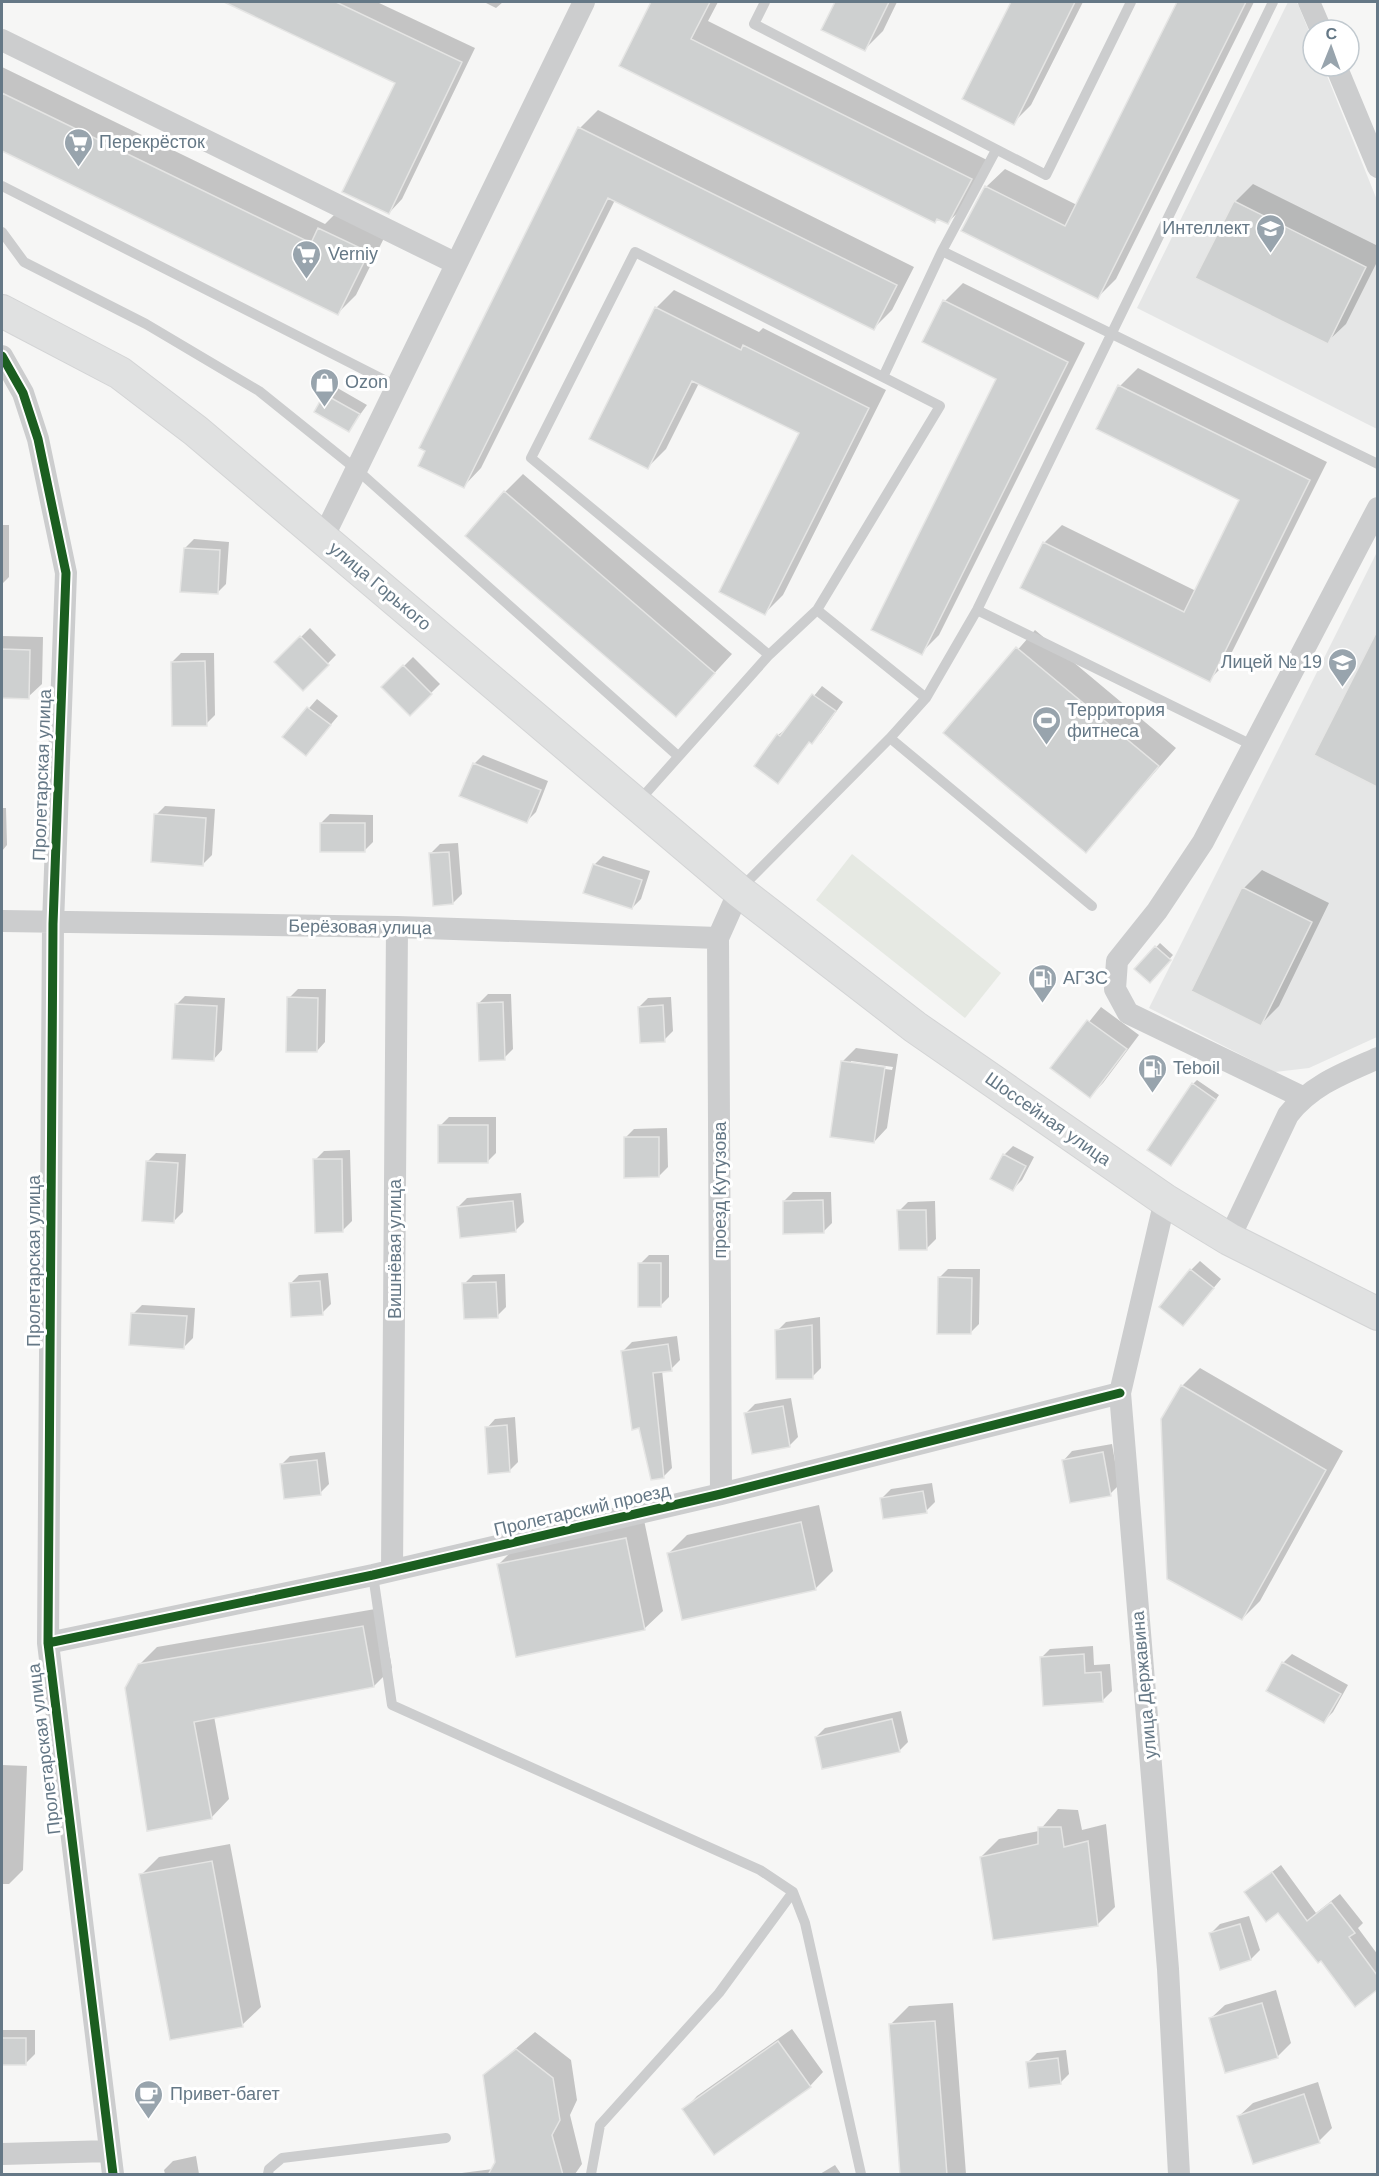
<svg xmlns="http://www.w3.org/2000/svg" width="1379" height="2176" font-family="Helvetica,sans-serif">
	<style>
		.built { fill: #e5e6e6 }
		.green { fill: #e6e9e3 }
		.shadow { fill: #0003; fill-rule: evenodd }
		.building { fill: #ced0d0; stroke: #e5e5e4; stroke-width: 1.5 }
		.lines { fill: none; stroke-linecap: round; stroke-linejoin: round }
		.secondary-casing { stroke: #d3d4d5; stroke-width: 34 }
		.lane { stroke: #cccdce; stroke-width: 10 }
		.street { stroke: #cccdce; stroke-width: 22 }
		.secondary { stroke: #e0e1e1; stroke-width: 32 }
		.cycleway-casing { stroke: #fff; stroke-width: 13 }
		.cycleway { stroke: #1b5e20; stroke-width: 9 }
		.labels { text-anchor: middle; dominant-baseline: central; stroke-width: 6; stroke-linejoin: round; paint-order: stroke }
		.poi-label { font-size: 18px; fill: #657886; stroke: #fff; text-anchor: start }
		.street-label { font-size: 18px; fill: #657886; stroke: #fff }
	</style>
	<rect width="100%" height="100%" fill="#f6f6f5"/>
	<path class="built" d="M1288 2H1297L1313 41V66H1323L1377 200V429L1137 308Z
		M1377 552V1037L1309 1068 1275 1072 1149 1008Z"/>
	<path class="green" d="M852 854 1001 973 965 1018 816 900Z"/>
	<path class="shadow" d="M228 2H377L475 48 402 199 389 213 397 82Z
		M484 2H503L496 8Z
		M653 2H718L708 21 989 161 966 205 947 223 938 218 935 221 621 66Z
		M837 2H897L883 31 865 49 824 29Z
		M1013 2H1083L1031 105 1013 123 964 98Z
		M1179 2H1254L1116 279 1098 297 986 187 1005 169 1077 205Z
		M2 67 325 224 338 211 386 234 356 295 338 313 2 150Z
		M598 110 914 267 892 310 874 328 615 200 481 468 463 487 580 128Z
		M1253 184 1378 246V260L1346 324 1327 342 1235 202Z
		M963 283 1085 343 939 635 921 653 998 378 924 341 945 301Z
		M674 290 759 332 763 328 886 390 783 595 765 613 801 432 699 383 666 449 648 467 656 308Z
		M1138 368 1327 462 1227 662 1209 680 1022 587 1044 543 1062 525 1196 591 1241 500 1098 428 1120 386Z
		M334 386 367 405 349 430 316 411Z
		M523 474 732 654 676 715 505 492Z
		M2 525H9V577L2 584Z
		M194 539 229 542 226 584 217 593 185 548Z
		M310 628 336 655 303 689 276 662Z
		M1035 630 1176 748 1086 851 945 733Z
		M1378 634V786L1316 754Z
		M2 636 43 637 42 684 28 697H2Z
		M181 653H214L215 715 206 724 172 662Z
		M413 657 440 684 410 714 383 687Z
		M822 686 843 702 821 733 810 741 778 782V735L789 727Z
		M317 699 338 716 306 754 284 737Z
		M483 755 548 781 536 812 527 821 474 764Z
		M165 806 215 809 212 855 203 864 156 815Z
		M2 808H6L7 845 2 851Z
		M330 814 373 815V842L364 851 321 823Z
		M458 843 462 894 453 903 431 853 440 844Z
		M603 856 650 871 641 899 632 908 594 865Z
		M1262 870 1329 903 1279 1006 1261 1024 1244 888Z
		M1160 943 1173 955 1150 981 1136 969Z
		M298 989H326L325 1042 317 1051 289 998Z
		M488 994H511L513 1049 504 1058 479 1003Z
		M185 996 225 998 222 1050 214 1059 176 1005Z
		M671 997 673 1031 664 1040 639 1007 648 998Z
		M1101 1007 1139 1035 1103 1083 1090 1096 1052 1068Z
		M856 1048 898 1054 887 1128 874 1142 842 1062ZM851 1061 893 1067 892 1070 851 1064Z
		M1197 1080 1219 1095 1174 1160 1193 1084Z
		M449 1117H496V1153L487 1162 440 1126Z
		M667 1128 668 1167 659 1176 625 1138 634 1129Z
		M1013 1146 1034 1157 1022 1180 1013 1189 1004 1155Z
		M350 1150 352 1221 343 1230 315 1160 324 1151Z
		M156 1153 186 1154 183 1212 174 1221 147 1162Z
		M793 1192H831L832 1223 823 1232 784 1201Z
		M521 1193 524 1222 515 1231 458 1207 467 1198Z
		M935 1201 936 1239 927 1248 899 1211 908 1202Z
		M649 1255H669V1297L660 1306 640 1264Z
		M1200 1261 1221 1279 1191 1315V1270Z
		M948 1269H980L979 1324 970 1333 939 1278Z
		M328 1273 331 1304 322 1313 290 1284 299 1275Z
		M505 1274 506 1307 497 1316 464 1284 473 1275Z
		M142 1305 195 1308 193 1338 184 1347 133 1314Z
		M820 1317 821 1368 812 1377 777 1331 786 1322Z
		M677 1336 680 1360 671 1369 662 1370 672 1468 663 1477 623 1351 632 1342Z
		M1200 1368 1343 1451 1260 1601 1242 1619 1182 1386Z
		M791 1398 798 1437 789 1446 746 1413 755 1404Z
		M515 1417 518 1462 509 1471 487 1428 495 1419Z
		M1112 1444 1119 1485 1110 1494 1064 1460 1072 1451Z
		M325 1452 329 1484 320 1493 281 1465 290 1456Z
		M932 1483 935 1502 926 1511 882 1498 891 1489Z
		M819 1505 833 1571 815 1589 669 1553 687 1535Z
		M644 1520 663 1611 644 1629 498 1565 516 1547Z
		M381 1608 392 1668 374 1686 214 1716 229 1799 211 1818 139 1665 157 1647Z
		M1093 1646 1094 1665 1110 1664 1112 1691 1103 1700 1041 1658 1050 1649Z
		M1292 1654 1348 1685 1333 1712 1324 1721 1283 1663Z
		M901 1711 908 1742 899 1751 816 1737 825 1728Z
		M2 1765 27 1766 23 1870 9 1884H2Z
		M1058 1809 1078 1810 1082 1830 1106 1824 1115 1907 1097 1925 981 1857 999 1839 1039 1831Z
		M230 1844 261 2007 242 2025 141 1875 159 1857Z
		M1281 1865 1316 1913 1340 1894 1363 1923 1358 1928 1378 1955V1988L1355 2005 1321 1958 1278 1911 1246 1892Z
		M1249 1916 1260 1950 1251 1959 1211 1933 1220 1924Z
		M1276 1990 1291 2043 1277 2057 1211 2018 1225 2005Z
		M953 2003 966 2174H902L890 2025 909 2006Z
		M792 2029 823 2072 810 2086 684 2110 697 2096Z
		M3 2030H35V2054L26 2063H2Z
		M535 2032 571 2060 577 2100 570 2115 582 2164 575 2174H454L493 2169 497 2163 485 2075Z
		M1066 2050 1069 2074 1060 2083 1028 2062 1037 2053Z
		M1318 2082 1332 2128 1319 2141 1239 2116 1253 2103Z
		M196 2156 199 2174H165L164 2170 173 2161Z
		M835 2165 841 2174H820Z"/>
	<path class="building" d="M224 2H336L462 62 389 214 342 192 395 83Z
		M651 2H710L691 39 972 179 948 224 937 219 935 223 619 66Z
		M835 2H889L865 51 821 30Z
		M1011 2H1075L1014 125 962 99Z
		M1177 2H1246L1098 299 961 231 985 186 1065 226Z
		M2 93 311 243 318 228 369 252 338 315 2 151Z
		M578 127 897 285 874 330 608 198 464 488 418 466 425 451 419 448Z
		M1234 201 1366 267 1328 344 1195 278Z
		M943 300 1068 362 922 655 871 630 996 379 922 342Z
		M655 307 741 350 743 345 869 408 765 615 719 592 799 433 692 381 648 469 589 439Z
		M1118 385 1310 480 1210 682 1020 588 1043 542 1184 612 1239 500 1096 429Z
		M324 394 360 414 349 432 314 412Z
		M504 491 715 673 676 717 465 536Z
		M184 548 220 550 218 594 180 592Z
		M1377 631V787L1314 755Z
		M300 636 329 665 303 691 274 662Z
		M1016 647 1159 766 1086 853 943 733Z
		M2 649 30 650 29 699 2 698Z
		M205 661 207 726H172L171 662Z
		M403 665 432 694 410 716 381 687Z
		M812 694 836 711 812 744 809 742 778 784 754 766 777 734 780 736Z
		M307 707 331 725 306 756 282 737Z
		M473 763 541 790 527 823 459 796Z
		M154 814 206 818 203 866 151 862Z
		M320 823H365V852H320Z
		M449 852 453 904 433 906 429 853Z
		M593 864 642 880 632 909 583 893Z
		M1242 887 1312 922 1261 1026 1191 991Z
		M1155 946 1171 960 1150 983 1134 969Z
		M287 997 318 998 317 1052H286Z
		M503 1002 505 1060 479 1061 477 1003Z
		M175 1004 217 1006 214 1061 172 1059Z
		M663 1005 665 1042 640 1043 638 1007Z
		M1087 1020 1127 1049 1090 1098 1050 1068Z
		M841 1061 885 1067 874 1143 830 1137Z
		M1192 1083 1216 1100 1171 1166 1147 1150Z
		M438 1125H488V1163H438Z
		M624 1137H659V1177L624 1178Z
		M1003 1154 1026 1166 1013 1191 990 1179Z
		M313 1159H342L343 1232 315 1233Z
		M146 1161 178 1163 174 1223 142 1221Z
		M823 1200 824 1233 783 1234V1201Z
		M513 1201 516 1232 460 1238 457 1207Z
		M897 1210H926L927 1250H899Z
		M638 1263H661V1307H638Z
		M1190 1269 1214 1288 1183 1326 1159 1307Z
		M938 1277 972 1278 971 1334H937Z
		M320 1281 323 1315 291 1317 289 1283Z
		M496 1282 498 1318 464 1319 462 1283Z
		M131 1313 187 1316 184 1349 129 1345Z
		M812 1325 813 1379H776L775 1330Z
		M668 1344 672 1371 653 1373 664 1478 651 1480 639 1428 632 1430 621 1351Z
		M1181 1385 1326 1470 1242 1620 1167 1579 1161 1419Z
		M783 1406 790 1447 752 1454 744 1413Z
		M507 1425 510 1472 488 1474 485 1427Z
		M1103 1452 1111 1496 1070 1503 1062 1460Z
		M317 1460 321 1495 284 1499 280 1464Z
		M923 1491 927 1513 883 1519 880 1498Z
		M801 1522 816 1590 682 1620 667 1553Z
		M626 1538 645 1630 516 1657 497 1564Z
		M363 1626 374 1687 194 1722 212 1819 147 1831 125 1688 138 1664Z
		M1084 1654 1085 1673 1101 1672 1103 1702 1043 1706 1040 1657Z
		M1282 1662 1341 1694 1324 1723 1266 1691Z
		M892 1719 900 1752 822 1769 815 1737Z
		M1038 1827H1061L1064 1847 1088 1841 1098 1926 993 1940 980 1857 1038 1844Z
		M212 1861 243 2027 170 2040 139 1874Z
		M1272 1872 1307 1921 1331 1902 1355 1933 1349 1937 1377 1975V1990L1355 2007 1321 1961 1318 1963 1278 1913 1266 1922 1244 1892Z
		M1240 1924 1251 1960 1220 1970 1209 1933Z
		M1262 2003 1278 2058 1225 2073 1209 2018Z
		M935 2021 947 2175H900L889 2024Z
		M2 2038H26V2065H2Z
		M778 2041 811 2087 714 2155 682 2109Z
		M516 2049 553 2078 560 2120 552 2135 563 2175H488L495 2162 483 2075Z
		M1058 2058 1061 2084 1029 2088 1026 2062Z
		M1304 2094 1320 2143 1253 2164 1237 2116Z"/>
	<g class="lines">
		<defs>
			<path id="secondary" d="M2 311 120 373 196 431 739 891 915 1027 1165 1200 1229 1239 1378 1314"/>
		</defs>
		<use href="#secondary" class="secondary-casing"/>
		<path class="lane" d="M765 2 754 24 1046 175 1131 2
			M2 186 396 386
			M2 232 24 262 146 324 259 391 356 469 678 756
			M942 251 996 150
			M817 610 926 698
			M977 610 1254 746
			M769 655 531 458 635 252 883 377
			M890 738 1092 906
			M638 802 769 655 817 610 940 406 883 377 942 251 1378 464
			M741 888 890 738 926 698 977 610 1273 2
			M373 1575 392 1705 760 1870 793 1892 805 1923 861 2174
			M268 2174 269 2169 282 2158 446 2138
			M591 2174 600 2125 719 1993 793 1892"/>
		<path class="street" d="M1309 2 1321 30
			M2 40 455 263
			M1336 66 1378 167
			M2 356 23 393 38 439 66 573 53 924 48 1643 113 2174
			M323 538 584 2
			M2 921 397 927 718 938
			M1302 1097 1128 1013 1115 989 1117 961 1157 911 1203 842 1378 508
			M1165 1200 1120 1393 1168 1969 1179 2174
			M1229 1239 1288 1115C1311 1085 1344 1073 1378 1058
			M721 1494 718 938 739 891
			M392 1570 397 927
			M48 1643 373 1575 721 1494 1120 1393
			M2 2154 110 2151"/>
		<use href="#secondary" class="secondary"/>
		<defs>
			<path id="cycleway" d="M2 356 23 393 38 439 66 573 53 924 48 1643 113 2174
				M48 1643 373 1575 721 1494 1120 1393"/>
		</defs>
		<use href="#cycleway" class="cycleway-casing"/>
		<use href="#cycleway" class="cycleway"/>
	</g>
	<defs>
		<symbol id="supermarket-pin" viewBox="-11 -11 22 30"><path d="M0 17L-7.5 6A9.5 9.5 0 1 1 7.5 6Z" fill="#98a4ad" stroke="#fff"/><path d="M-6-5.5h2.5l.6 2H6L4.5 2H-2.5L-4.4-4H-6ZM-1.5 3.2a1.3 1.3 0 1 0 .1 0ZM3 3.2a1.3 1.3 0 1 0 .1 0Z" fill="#fff"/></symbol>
		<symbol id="school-pin" viewBox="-11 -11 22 30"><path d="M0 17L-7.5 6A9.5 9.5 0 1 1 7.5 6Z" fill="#98a4ad" stroke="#fff"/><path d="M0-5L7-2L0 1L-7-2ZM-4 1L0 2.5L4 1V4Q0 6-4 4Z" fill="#fff"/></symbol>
		<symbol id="shop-pin" viewBox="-11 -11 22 30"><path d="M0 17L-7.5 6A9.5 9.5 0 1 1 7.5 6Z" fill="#98a4ad" stroke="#fff"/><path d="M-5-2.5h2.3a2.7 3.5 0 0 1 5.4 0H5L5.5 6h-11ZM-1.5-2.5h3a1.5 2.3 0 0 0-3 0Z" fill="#fff"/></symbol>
		<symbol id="stadium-pin" viewBox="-11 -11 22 30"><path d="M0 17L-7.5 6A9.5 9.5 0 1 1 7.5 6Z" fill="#98a4ad" stroke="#fff"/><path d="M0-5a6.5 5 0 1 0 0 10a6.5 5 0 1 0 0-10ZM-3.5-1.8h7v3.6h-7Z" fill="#fff"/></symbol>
		<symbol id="fuel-pin" viewBox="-11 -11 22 30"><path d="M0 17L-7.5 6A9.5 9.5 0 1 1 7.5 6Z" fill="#98a4ad" stroke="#fff"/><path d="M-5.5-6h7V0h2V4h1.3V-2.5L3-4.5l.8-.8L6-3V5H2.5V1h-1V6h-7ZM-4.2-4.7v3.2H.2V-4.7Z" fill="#fff"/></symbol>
		<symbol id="cafe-pin" viewBox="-11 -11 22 30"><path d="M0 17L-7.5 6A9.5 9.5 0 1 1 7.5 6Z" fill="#98a4ad" stroke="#fff"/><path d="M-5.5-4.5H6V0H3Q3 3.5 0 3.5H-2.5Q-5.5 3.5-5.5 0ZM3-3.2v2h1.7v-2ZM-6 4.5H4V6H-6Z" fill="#fff"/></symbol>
	</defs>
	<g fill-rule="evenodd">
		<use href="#supermarket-pin" x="62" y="126" width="33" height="45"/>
		<use href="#school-pin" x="1254" y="212" width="33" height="45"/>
		<use href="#supermarket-pin" x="290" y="238" width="33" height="45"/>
		<use href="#shop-pin" x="308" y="366" width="33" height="45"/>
		<use href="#school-pin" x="1326" y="646" width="33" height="45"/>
		<use href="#stadium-pin" x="1030" y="704" width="33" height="45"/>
		<use href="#fuel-pin" x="1026" y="962" width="33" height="45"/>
		<use href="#fuel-pin" x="1136" y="1052" width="33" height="45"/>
		<use href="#cafe-pin" x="132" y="2078" width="33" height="45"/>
	</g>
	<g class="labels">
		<g class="poi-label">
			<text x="99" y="142">Перекрёсток</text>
			<text x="1250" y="228" text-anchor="end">Интеллект</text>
			<text x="328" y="254">Verniy</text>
			<text x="345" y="382">Ozon</text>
			<text x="1322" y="662" text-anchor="end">Лицей № 19</text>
			<text x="1067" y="710">Территория<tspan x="1067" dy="21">фитнеса</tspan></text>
			<text x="1063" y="978">АГЗС</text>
			<text x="1173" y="1068">Teboil</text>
			<text x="170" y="2094">Привет-багет</text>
		</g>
		<g class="street-label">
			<text transform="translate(380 586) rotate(40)">улица Горького</text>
			<text transform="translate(42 775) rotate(-88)">Пролетарская улица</text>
			<text transform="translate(360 927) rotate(1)">Берёзовая улица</text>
			<text transform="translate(1048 1119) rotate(35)">Шоссейная улица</text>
			<text transform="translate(720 1190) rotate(-90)">проезд Кутузова</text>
			<text transform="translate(395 1249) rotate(-90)">Вишнёвая улица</text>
			<text transform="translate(34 1261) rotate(-90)">Пролетарская улица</text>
			<text transform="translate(582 1510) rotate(-13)">Пролетарский проезд</text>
			<text transform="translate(1144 1685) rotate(-95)">улица Державина</text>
			<text transform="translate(44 1749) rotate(-97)">Пролетарская улица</text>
		</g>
	</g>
	<rect width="1379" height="2176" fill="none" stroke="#657886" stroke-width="6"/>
	<g transform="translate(1331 48) rotate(1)"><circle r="28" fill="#ffffff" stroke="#c1c9cf" stroke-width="1.5"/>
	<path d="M0-4.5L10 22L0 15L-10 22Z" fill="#98a4ad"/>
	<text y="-9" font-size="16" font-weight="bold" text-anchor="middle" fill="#657886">С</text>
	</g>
</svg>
